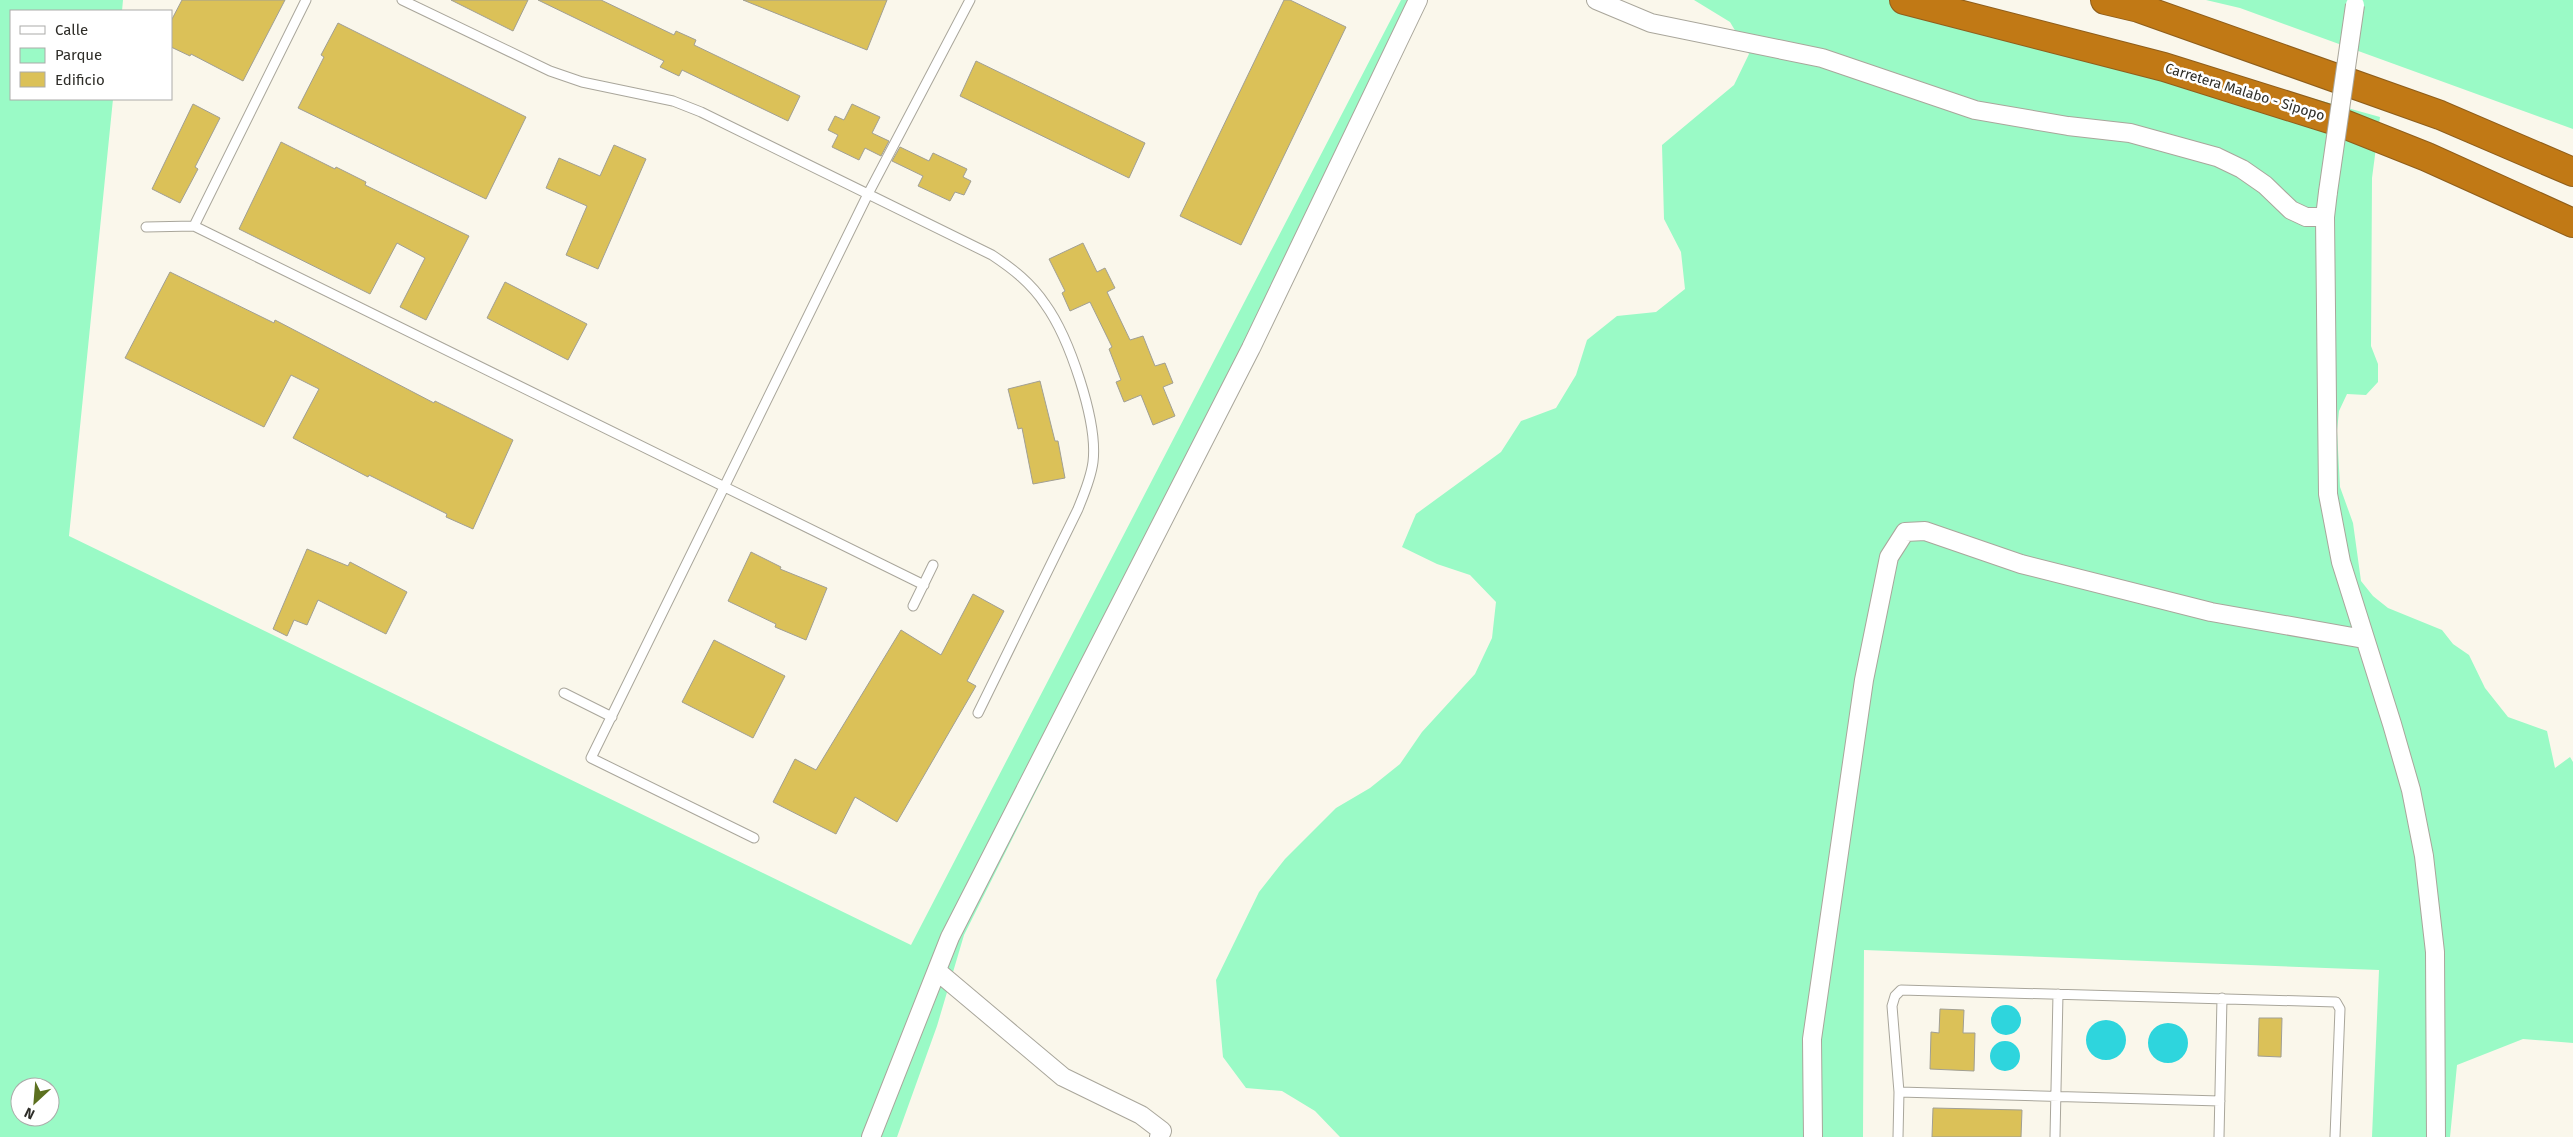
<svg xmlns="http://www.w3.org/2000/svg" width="2573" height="1137" font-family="'Fira Sans',sans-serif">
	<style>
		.green { fill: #9afac6; fill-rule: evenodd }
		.water { fill: #2ed5dd }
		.building { fill: #dbc158; stroke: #a19f93 }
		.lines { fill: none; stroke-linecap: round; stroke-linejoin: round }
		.lane-casing { stroke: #a9a69b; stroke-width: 11 }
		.street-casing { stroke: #a9a69b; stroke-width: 20 }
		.highway-casing { stroke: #8e5e1c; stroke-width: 30 }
		.lane { stroke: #fff; stroke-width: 9 }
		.street { stroke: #fff; stroke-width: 18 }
		.highway { stroke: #c17915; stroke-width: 28 }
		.street-bridge-casing { stroke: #a9a69b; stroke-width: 20; stroke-linecap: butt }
		.street-bridge { stroke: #fff; stroke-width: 18 }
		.labels { text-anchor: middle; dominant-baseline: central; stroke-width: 5; stroke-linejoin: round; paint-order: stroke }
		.street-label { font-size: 14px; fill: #2e2d28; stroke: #fff }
	</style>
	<rect width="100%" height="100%" fill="#faf7eb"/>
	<path class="green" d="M0 0H123L122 11H11V99H113L69 536 911 945 1401 0H1416L1301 263 964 935 937 1026 897 1137H0ZM20 1087H50V1117H20Z
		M1694 0H1945L2036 22 2380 117 2372 178 2371 346 2378 364V382L2366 395 2347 394 2339 411 2337 431 2340 487 2353 523 2361 581 2373 596 2388 608 2442 630 2453 644 2469 655 2485 688 2508 717 2547 731 2555 768 2570 757 2573 762V1043L2523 1039 2457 1065 2450 1137H2372L2379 970 1864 950 1863 1137H1340L1315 1111 1282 1091 1246 1088 1223 1057 1216 980 1259 892 1285 859 1336 808 1370 788 1400 764 1422 732 1475 674 1492 638 1496 602 1470 575 1437 564 1402 547 1416 514 1501 452 1521 421 1556 408 1576 375 1587 340 1617 316 1656 312 1685 289 1681 252 1664 219 1662 145 1734 85 1749 54 1730 22Z
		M2206 0H2573V129L2240 8Z"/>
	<path class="water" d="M1991 1020a15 15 0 1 1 30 0a15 15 0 1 1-30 0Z
		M2086 1040a20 20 0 1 1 40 0a20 20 0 1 1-40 0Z
		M2148 1043a20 20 0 1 1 40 0a20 20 0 1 1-40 0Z
		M1990 1056a15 15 0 1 1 30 0a15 15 0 1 1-30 0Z"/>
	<path class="building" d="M182 0H285L243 81 191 54 190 56 171 47V21Z
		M451 0H528L513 31Z
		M538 0H601L674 35 676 31 696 40 694 45 800 96 788 121 682 70 679 76 660 67 664 61Z
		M743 0H887L867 50Z
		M1284 0H1290L1346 27 1241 245 1180 216Z
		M338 23 526 117 486 199 298 108 324 57 321 55Z
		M976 61 1145 143 1129 178 960 96Z
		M193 104 220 118 195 167 198 169 180 203 152 189Z
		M852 104 880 117 872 133 889 141 881 156 865 148 859 160 832 147 838 135 828 130 835 116 844 120Z
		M281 142 335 169 336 167 366 182 365 185 469 236 426 320 400 307 425 258 397 243 370 294 239 229Z
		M614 145 646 159 598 269 566 255 587 206 546 188 559 158 600 176Z
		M900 147 929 161 933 153 967 169 963 177 971 181 964 195 955 192 950 201 918 186 923 176 892 161Z
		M1083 243 1097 272 1105 268 1115 288 1107 292 1130 340 1143 336 1155 366 1165 363 1173 383 1163 387 1175 416 1153 425 1141 395 1124 402 1116 382 1121 380 1109 349 1112 347 1090 302 1070 311 1062 293 1065 291 1049 259Z
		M170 272 274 323 275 320 434 403 435 401 513 440 473 529 446 517 447 514 369 475 368 477 293 438 319 389 291 375 264 427 125 358Z
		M505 282 587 324 568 360 487 318Z
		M1040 381 1055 441H1058L1065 478 1033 484 1022 428 1018 429 1008 389Z
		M307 549 348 566 350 562 407 592 386 634 318 600 307 625 294 620 287 636 273 629Z
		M751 552 781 567 780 569 827 588 806 640 775 627 776 624 728 601Z
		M973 594 1004 611 967 681 976 686 897 822 855 797 836 834 773 802 795 759 816 770 901 630 941 655Z
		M714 640 785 676 753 738 682 702Z
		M1940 1009 1964 1010 1963 1033H1975L1974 1071 1930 1069 1931 1032 1939 1033Z
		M2259 1018H2282L2281 1057 2258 1056Z
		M1933 1108 2022 1110 2021 1137H1932Z"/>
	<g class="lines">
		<defs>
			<path id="lane" d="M402 0 550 71 582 82 673 101 701 112 992 255C1013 269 1031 283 1045 304 1069 337 1098 421 1093 462 1091 478 1084 494 1078 509L978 713
				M194 226 306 0
				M146 227 194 226 924 585
				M913 606 933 565
				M564 693 612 717
				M754 838 591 758 868 194 970 0
				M1899 1092 2220 1101
				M1898 1137 1899 1092 1892 1006 1895 996 1901 990 2336 1002 2340 1009 2335 1137
				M2055 1137 2058 994
				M2219 1137 2222 998"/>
			<path id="street" d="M1596 0 1651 23 1822 58 1975 110 2068 126 2130 133 2217 157 2242 169 2265 185 2291 210 2306 217H2325L2328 192
				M2325 217 2328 494 2341 562 2392 724 2411 790 2424 856 2435 952 2436 1137
				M937 971 1063 1077 1141 1115 1162 1131 1159 1137
				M871 1137 950 937 1251 348 1418 0
				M1813 1137 1812 1039 1864 680 1889 557 1905 532 1925 531 2021 564 2211 612 2364 639"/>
			<path id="highway" d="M1904 0 2164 67 2339 122 2427 157 2573 223
				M2105 0 2139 8 2440 115 2573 172"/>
		</defs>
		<use href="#lane" class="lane-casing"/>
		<use href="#street" class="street-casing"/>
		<use href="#highway" class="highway-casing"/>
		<use href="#lane" class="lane"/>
		<use href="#street" class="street"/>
		<use href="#highway" class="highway"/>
		<defs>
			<path id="street-bridge" d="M2328 192 2355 5"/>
		</defs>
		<use href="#street-bridge" class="street-bridge-casing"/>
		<use href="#street-bridge" class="street-bridge"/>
	</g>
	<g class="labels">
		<g class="street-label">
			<text transform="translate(2245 92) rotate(17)">Carretera Malabo - Sipopo</text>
		</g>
	</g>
	<rect x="10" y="10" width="162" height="90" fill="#ffffff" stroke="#ababa9"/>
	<rect x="20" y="26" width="25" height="8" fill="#ffffff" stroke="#ababa9"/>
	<text x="55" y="35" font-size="15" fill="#2e2d28">Calle</text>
	<rect x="20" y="48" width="25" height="15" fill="#9afac6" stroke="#ababa9"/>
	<text x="55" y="60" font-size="15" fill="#2e2d28">Parque</text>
	<rect x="20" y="72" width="25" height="15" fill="#dbc158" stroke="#ababa9"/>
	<text x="55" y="85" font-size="15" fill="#2e2d28">Edificio</text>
	<g transform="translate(35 1102) rotate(206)"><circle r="24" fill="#ffffff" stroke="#ababa9"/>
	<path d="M0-4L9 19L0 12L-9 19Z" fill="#5c701f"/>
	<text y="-8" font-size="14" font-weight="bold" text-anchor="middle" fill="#2e2d28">N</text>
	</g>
</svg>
